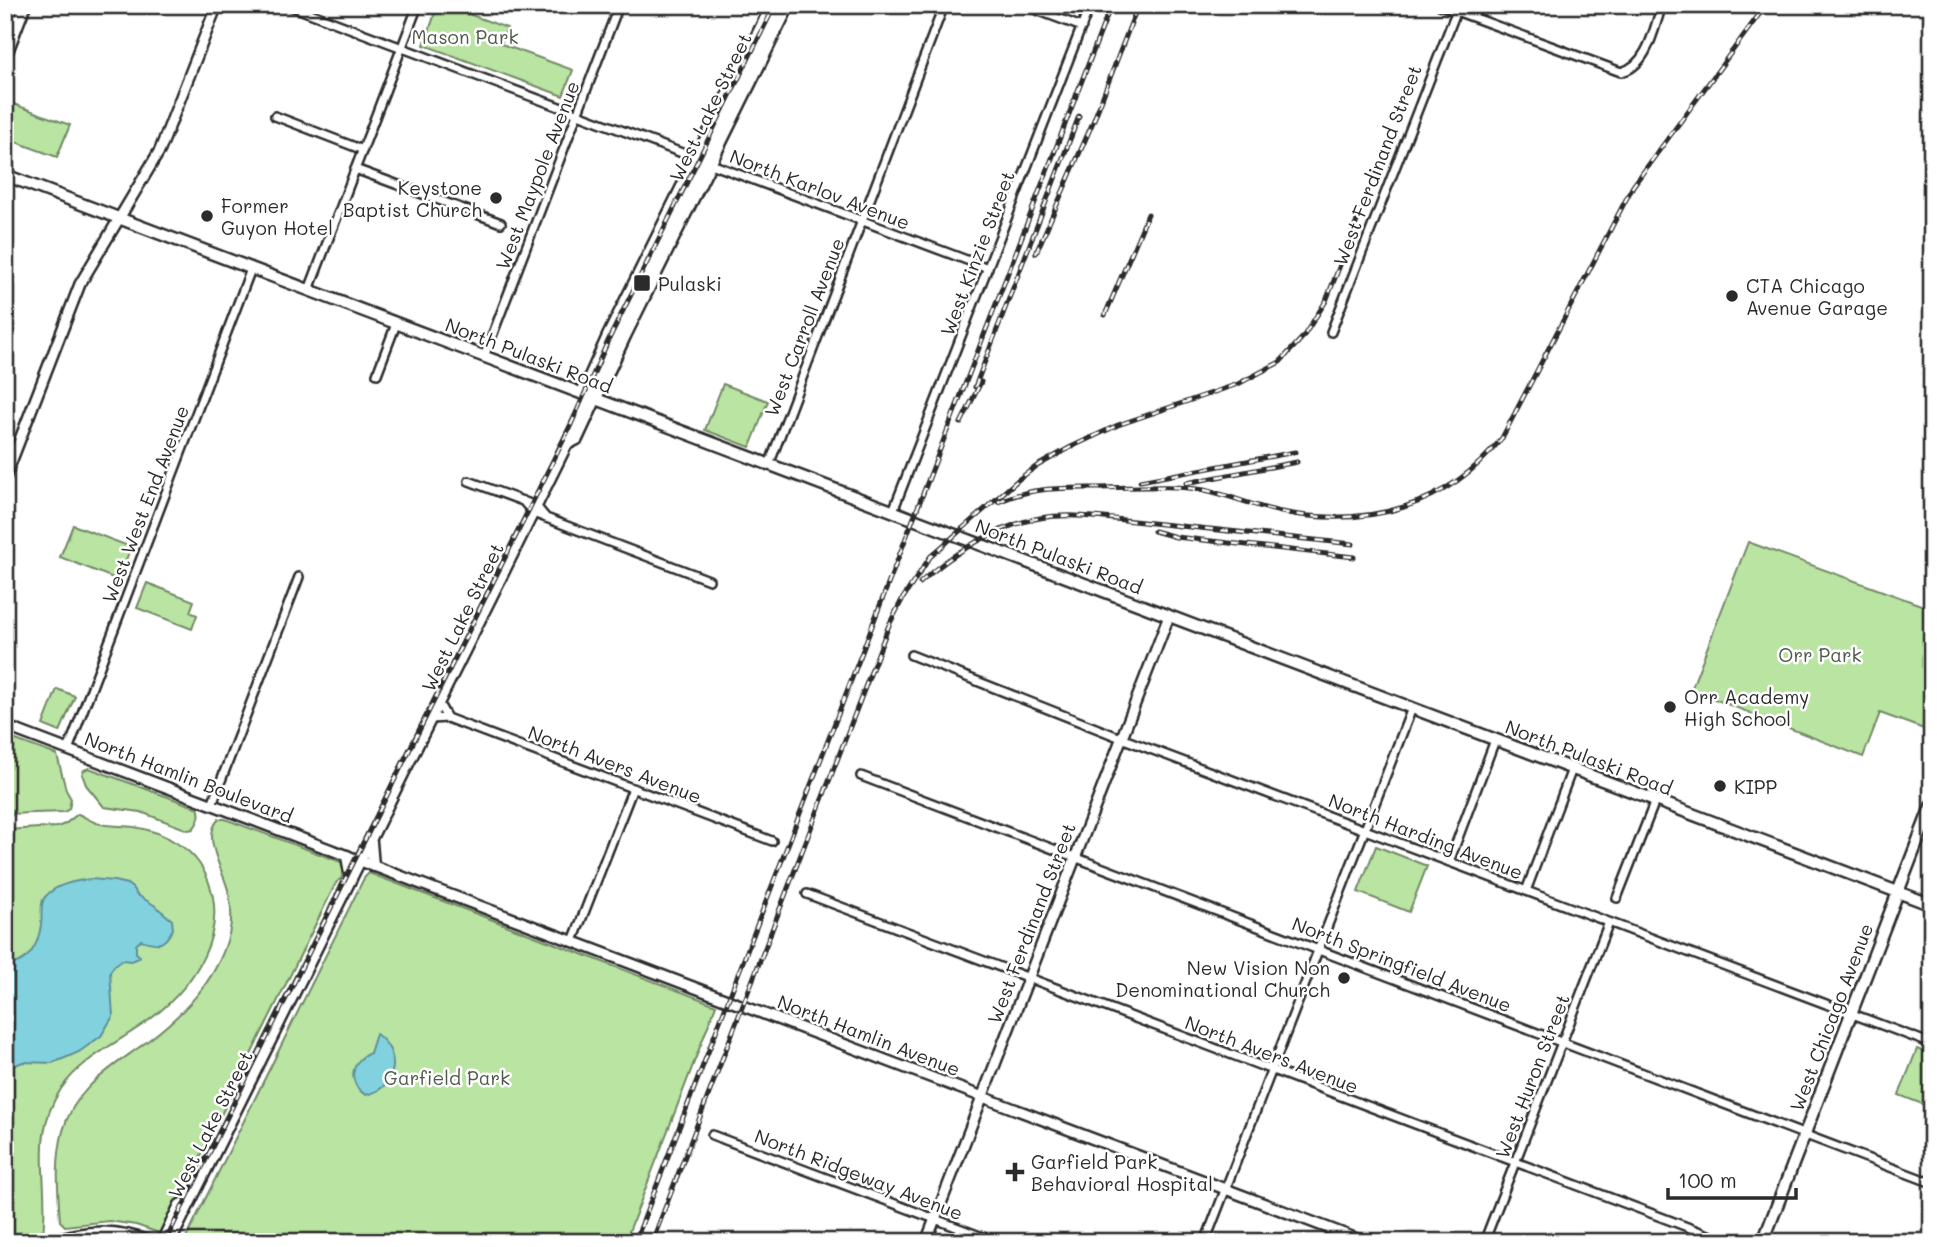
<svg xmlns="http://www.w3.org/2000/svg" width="1937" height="1247" font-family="Mali,sans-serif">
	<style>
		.green { fill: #b9e4a2; stroke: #728866; stroke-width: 2 }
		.water { fill: #82d1df; stroke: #5f8f97; stroke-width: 2 }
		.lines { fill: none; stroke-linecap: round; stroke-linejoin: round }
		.minor-casing { stroke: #2b2b2b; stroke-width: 12 }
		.tertiary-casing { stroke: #2b2b2b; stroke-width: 14 }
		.secondary-casing { stroke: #2b2b2b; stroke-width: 15 }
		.minor { stroke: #fff; stroke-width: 7 }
		.tertiary { stroke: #fff; stroke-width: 9 }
		.secondary { stroke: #fff; stroke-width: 10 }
		.rail-casing { stroke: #2b2b2b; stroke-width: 5 }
		.rail { stroke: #fff; stroke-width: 2.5; stroke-dasharray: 8; stroke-linecap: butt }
		.poi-dot { fill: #2b2b2b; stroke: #fff; stroke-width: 2.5 }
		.labels { text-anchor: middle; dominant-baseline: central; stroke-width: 5; stroke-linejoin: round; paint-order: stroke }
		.park-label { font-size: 19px; fill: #4e5949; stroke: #fff }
		.street-label { font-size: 19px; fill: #2b2b2b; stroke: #fff }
		.poi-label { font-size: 19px; fill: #2b2b2b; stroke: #fff; text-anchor: start }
	</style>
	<rect width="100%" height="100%" fill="#fff"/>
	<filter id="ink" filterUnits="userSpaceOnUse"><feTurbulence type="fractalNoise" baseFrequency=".0143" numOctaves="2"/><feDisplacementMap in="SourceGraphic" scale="14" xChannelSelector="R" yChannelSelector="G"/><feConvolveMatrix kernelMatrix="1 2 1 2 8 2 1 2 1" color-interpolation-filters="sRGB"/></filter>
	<g filter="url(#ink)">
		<path class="green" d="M438 5H444L507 28 501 44 573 70 563 96 424 45Z
			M8 102 70 125 57 157 5 138V109Z
			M723 384 768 401 750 447 705 430Z
			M73 525 131 547 118 580 60 557Z
			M1748 542 1932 609V732L1880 713 1863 757 1691 690Z
			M147 583 194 601 190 612 197 615 192 629 137 608Z
			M57 689 75 696 60 732 43 725Z
			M5 736 57 755 66 790 71 799 69 809 64 812 5 814Z
			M89 768 198 808C202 816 198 823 193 829L188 830 141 812 104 807 86 785 82 774 84 770Z
			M78 814C85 817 90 821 97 823 109 827 122 825 134 827 149 829 165 835 178 844 192 852 202 865 208 880 229 933 194 985 153 1017 124 1040 82 1057 61 1089 29 1137 50 1182 43 1233L26 1242H5V830L57 827 65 824Z
			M219 819H225L341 862 345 866C346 874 341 879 336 883L162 1234 136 1225 109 1221 65 1226 60 1221C58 1191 55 1161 63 1131 75 1086 115 1066 149 1040 182 1015 215 982 227 941 232 927 232 909 229 894 225 872 200 837 219 819Z
			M1376 846 1427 866 1409 912 1358 892Z
			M369 873 716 1005 625 1242H184L364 878Z
			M1917 1049 1932 1055 1930 1107 1899 1095Z"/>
		<path class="water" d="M91 879 114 881 127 884 135 890 136 894 154 905 172 920 173 929C163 947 159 945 141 940L136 945V953L140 956 139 958 131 961 122 960 114 966 110 972 113 1016 101 1036 79 1052 65 1058 52 1063 23 1062 5 1069V964C28 967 39 943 41 924 43 915 39 904 45 897 56 884 75 881 91 879Z
			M376 1034C402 1052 398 1088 366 1095 347 1084 350 1061 370 1053Z"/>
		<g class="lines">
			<defs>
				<path id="minor" d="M288 5 988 268
					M1023 5 1082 27
					M1440 5 1621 72C1648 66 1654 28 1662 5
					M275 116 363 150
					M355 169 501 223
					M309 290 418 5
					M1331 332 1456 12
					M484 357 619 5
					M377 374 396 324
					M769 465 944 5
					M469 481 536 506 546 518
					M523 501 533 513 709 580
					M893 511 1090 5
					M911 655 1121 738 1932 1044
					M447 718 772 841
					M431 719 447 718 439 704
					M68 750 251 269
					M861 776 1932 1183
					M212 804 299 577
					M1449 862 1495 740
					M1526 891 1572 769
					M807 894 1727 1242
					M1617 898 1655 801
					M573 941 633 788
					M712 1135 996 1242
					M1205 1242 1412 708
					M1484 1242 1609 922"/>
				<path id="tertiary" d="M5 478 80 284 160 150 217 5
					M5 726 1365 1242
					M48 1242C82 1230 116 1227 150 1242
					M926 1242 1169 616"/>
				<path id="secondary" d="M5 25 13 5
					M5 57 25 5
					M5 175 1932 905
					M582 394 608 336 772 5
					M567 444 577 439 625 336 789 5
					M371 842 373 866
					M347 856 351 879
					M162 1242 180 1205 191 1200
					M170 1242 493 593 585 407 605 359 780 5
					M1763 1242 1932 804"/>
			</defs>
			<use href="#minor" class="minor-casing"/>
			<use href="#tertiary" class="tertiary-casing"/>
			<use href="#secondary" class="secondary-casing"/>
			<use href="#minor" class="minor"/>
			<use href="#tertiary" class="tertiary"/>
			<use href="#secondary" class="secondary"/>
			<defs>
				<path id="rail" d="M1036 253 1093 122 1138 5
					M1105 315 1148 214
					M975 387 1079 116
					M961 423 981 382
					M1140 481 1295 452
					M1186 483 1297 462
					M998 502C1030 487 1062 488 1097 488 1132 488 1169 484 1204 490 1230 495 1255 507 1281 512 1367 528 1447 508 1502 438L1633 186 1766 5
					M1154 531 1176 537 1354 557
					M920 583C950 554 999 525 1040 518 1076 512 1116 520 1152 523 1219 530 1286 537 1353 544
					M165 1242 569 429 608 341 775 5
					M635 1242 1111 5
					M652 1242 889 625 903 598 930 557 1019 479 1037 466 1071 447 1118 425 1238 384 1280 362 1303 337 1326 301 1366 198"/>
			</defs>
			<use href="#rail" class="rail-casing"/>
			<use href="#rail" class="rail"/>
		</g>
	</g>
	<g class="poi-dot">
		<circle cx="496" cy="198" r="7"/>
		<circle cx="207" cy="216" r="7"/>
		<rect x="633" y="274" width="18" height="18" rx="3.5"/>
		<circle cx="1732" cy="296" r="7"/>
		<circle cx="1670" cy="707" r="7"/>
		<circle cx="1720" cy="786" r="7"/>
		<circle cx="1344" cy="978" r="7"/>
		<path d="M1011.5 1161.5h7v7h7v7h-7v7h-7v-7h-7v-7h7z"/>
	</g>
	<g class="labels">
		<g class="park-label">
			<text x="465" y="36">Mason Park</text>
			<text x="1820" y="654">Orr Park</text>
			<text x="447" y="1077">Garfield Park</text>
		</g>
		<g class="street-label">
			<text transform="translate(710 107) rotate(-64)">West Lake Street</text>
			<text transform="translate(1377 165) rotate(-69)">West Ferdinand Street</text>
			<text transform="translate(537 175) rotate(-69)">West Maypole Avenue</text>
			<text transform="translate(820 189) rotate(21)">North Karlov Avenue</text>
			<text transform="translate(977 253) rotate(-69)">West Kinzie Street</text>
			<text transform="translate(804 327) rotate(-69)">West Carroll Avenue</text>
			<text transform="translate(529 355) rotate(21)">North Pulaski Road</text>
			<text transform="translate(145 504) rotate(-69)">West West End Avenue</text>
			<text transform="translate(1059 556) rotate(21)">North Pulaski Road</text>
			<text transform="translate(462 617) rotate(-64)">West Lake Street</text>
			<text transform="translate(1589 757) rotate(21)">North Pulaski Road</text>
			<text transform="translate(615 764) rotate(21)">North Avers Avenue</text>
			<text transform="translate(189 777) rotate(21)">North Hamlin Boulevard</text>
			<text transform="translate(1426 836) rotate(21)">North Harding Avenue</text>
			<text transform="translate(1031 923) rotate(-69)">West Ferdinand Street</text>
			<text transform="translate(1402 964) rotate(21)">North Springfield Avenue</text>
			<text transform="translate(1831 1017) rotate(-69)">West Chicago Avenue</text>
			<text transform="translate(869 1035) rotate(21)">North Hamlin Avenue</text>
			<text transform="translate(1272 1054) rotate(21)">North Avers Avenue</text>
			<text transform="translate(1532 1076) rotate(-69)">West Huron Street</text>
			<text transform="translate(210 1124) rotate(-63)">West Lake Street</text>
			<text transform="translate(859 1174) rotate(21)">North Ridgeway Avenue</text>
		</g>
		<g class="poi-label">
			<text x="482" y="187" text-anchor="end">Keystone<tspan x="482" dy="22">Baptist Church</tspan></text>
			<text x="221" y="205">Former<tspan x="221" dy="22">Guyon Hotel</tspan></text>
			<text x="658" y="283">Pulaski</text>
			<text x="1746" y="285">CTA Chicago<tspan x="1746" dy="22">Avenue Garage</tspan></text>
			<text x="1684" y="696">Orr Academy<tspan x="1684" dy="22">High School</tspan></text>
			<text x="1734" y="786">KIPP</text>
			<text x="1330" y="967" text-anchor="end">New Vision Non<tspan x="1330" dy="22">Denominational Church</tspan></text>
			<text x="1031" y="1161">Garfield Park<tspan x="1031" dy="22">Behavioral Hospital</tspan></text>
		</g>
	</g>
	<rect width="1937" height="1247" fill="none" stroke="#fff" stroke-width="28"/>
	<rect x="14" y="14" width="1909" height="1219" fill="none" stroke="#2b2b2b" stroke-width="2.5" filter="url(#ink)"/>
	<path d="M1668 1188v10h128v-10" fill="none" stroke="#2b2b2b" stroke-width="3.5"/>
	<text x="1678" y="1188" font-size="21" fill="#2b2b2b" stroke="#ffffff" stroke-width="5" paint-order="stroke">100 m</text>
</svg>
